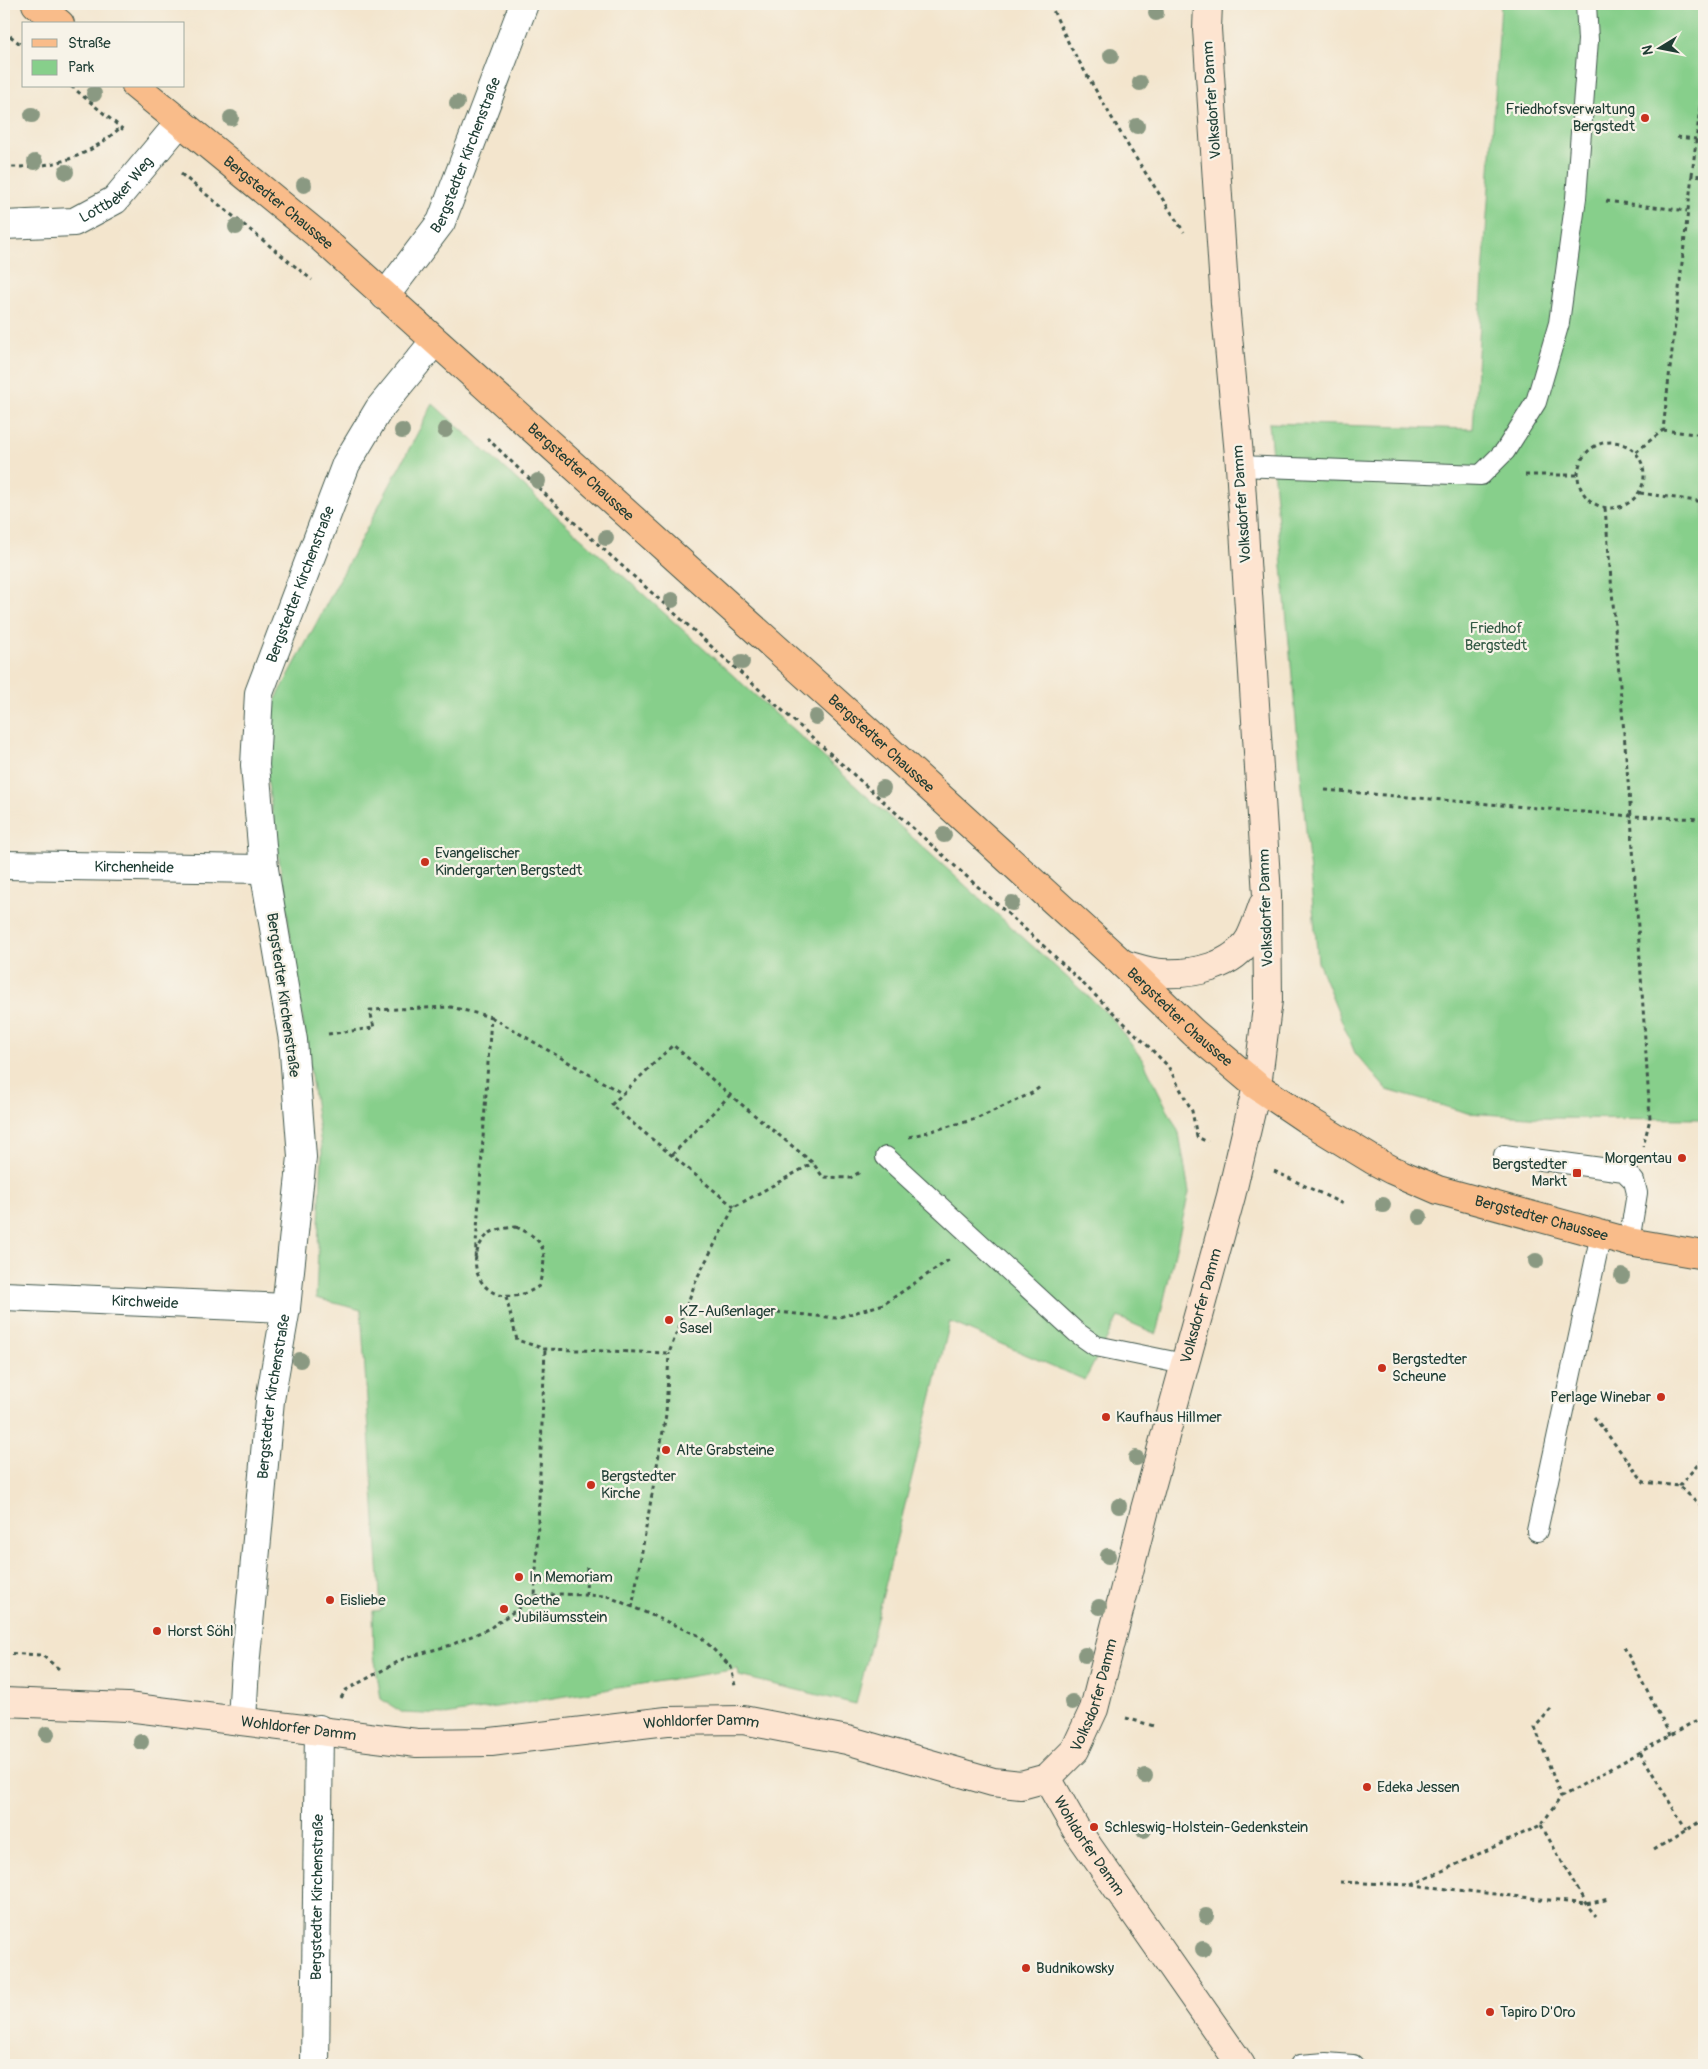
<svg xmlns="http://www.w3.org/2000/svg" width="1708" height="2069" font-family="Pangolin,sans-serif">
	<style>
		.green { fill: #87cf8b; stroke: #538660 }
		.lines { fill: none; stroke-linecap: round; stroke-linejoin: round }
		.lane-casing { stroke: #3f564b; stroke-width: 22 }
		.street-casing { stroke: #3f564b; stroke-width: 30 }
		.secondary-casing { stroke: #3f564b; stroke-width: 30 }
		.primary-casing { stroke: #3f564b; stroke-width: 30 }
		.path { stroke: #3f564b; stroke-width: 3; stroke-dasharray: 4 4; stroke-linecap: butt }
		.lane { stroke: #fff; stroke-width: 20 }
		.street { stroke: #fff; stroke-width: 28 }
		.secondary { stroke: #fde4d0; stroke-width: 28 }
		.primary { stroke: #f9bc8a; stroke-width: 28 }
		.tree { fill: #8a9982 }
		.poi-dot { fill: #c8321e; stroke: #f7f3e8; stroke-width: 2 }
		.labels { text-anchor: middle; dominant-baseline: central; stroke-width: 4.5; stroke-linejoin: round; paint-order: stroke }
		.street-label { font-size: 15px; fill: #1f3d34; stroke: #f7f3e8 }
		.poi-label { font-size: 15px; fill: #1f3d34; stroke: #f7f3e8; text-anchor: start }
		.park-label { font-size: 15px; fill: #345a45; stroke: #f7f3e8 }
	</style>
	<rect width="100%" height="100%" fill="#f7f3e8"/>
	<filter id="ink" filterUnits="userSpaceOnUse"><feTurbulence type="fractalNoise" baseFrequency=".02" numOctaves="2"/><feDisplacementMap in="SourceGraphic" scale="10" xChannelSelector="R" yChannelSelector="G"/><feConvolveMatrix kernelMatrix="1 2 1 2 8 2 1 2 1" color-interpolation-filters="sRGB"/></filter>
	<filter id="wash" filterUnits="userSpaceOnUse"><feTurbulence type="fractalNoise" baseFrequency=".0096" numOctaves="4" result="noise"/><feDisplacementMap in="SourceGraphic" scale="20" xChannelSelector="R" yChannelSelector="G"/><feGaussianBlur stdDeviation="1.12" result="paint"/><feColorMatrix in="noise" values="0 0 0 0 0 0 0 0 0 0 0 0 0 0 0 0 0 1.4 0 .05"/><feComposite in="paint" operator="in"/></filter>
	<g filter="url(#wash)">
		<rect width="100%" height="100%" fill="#f3e5cd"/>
		<path class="green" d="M1501 4H1704V1119L1543 1118 1468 1113 1387 1090 1355 1053 1318 962 1269 423 1473 429Z
			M433 404 1112 1018 1144 1062 1179 1133 1189 1192 1156 1334 1118 1317 1085 1380 950 1322 856 1704 739 1676 738 1669 445 1715 403 1713 381 1699 374 1655 373 1611 381 1610 361 1310 316 1298 322 1151 260 729Z"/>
	</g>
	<g filter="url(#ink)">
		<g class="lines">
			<defs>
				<path id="lane" d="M1240 466 1481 475 1505 451 1536 402 1559 323 1576 198 1588 40 1586 4
					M1504 1155 1624 1171 1634 1181 1637 1193 1629 1242
					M886 1157 1076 1332 1096 1346 1184 1364
					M1537 1531 1601 1234
					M1300 2065 1326 2063 1353 2065"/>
				<g id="street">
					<path id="s1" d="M4 225 74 222 115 200 180 122"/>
					<path id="s2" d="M385 296 441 222 524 4"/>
					<path id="s3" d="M4 865 264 869"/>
					<path id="s4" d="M4 1296 286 1308"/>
					<path id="s5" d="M242 1720 245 1667 270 1400 286 1308 302 1157 293 1040 264 869 255 765 259 693 346 464 379 409 434 342"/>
					<path id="s6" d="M315 2065 319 1729"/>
				</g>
				<g id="secondary">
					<path d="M1123 964C1135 967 1148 972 1161 973 1192 975 1233 967 1250 938 1255 928 1259 916 1263 905"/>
					<path id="s7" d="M4 1702 127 1707 417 1743 491 1742 667 1721 743 1720 847 1740 993 1782 1021 1785 1047 1778"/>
					<path id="s8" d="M1047 1778 1075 1750 1094 1709 1145 1509 1231 1196 1257 1086 1268 1000 1267 895 1240 466 1225 303 1207 29 1208 4"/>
					<path id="s9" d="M1047 1778 1076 1829 1241 2065"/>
				</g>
				<g id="primary">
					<path d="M36 4 60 24"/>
					<path id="s10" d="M136 86 317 234 870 733 1123 964 1193 1032 1257 1086 1309 1121 1373 1160 1392 1170 1438 1190 1629 1242 1704 1255"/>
				</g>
			</defs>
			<use href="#lane" class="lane-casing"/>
			<use href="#street" class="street-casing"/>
			<use href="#secondary" class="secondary-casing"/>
			<use href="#primary" class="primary-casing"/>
			<path class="path" d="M1050 4 1070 46 1130 149 1184 232
				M4 31 24 47
				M71 86 126 132
				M1700 108 1701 101
				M1677 137 1696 139
				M4 167C51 168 85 160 121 127
				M181 174 312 280
				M1692 175 1700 108 1704 109
				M1606 201 1687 211
				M1663 430 1704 435
				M487 438 580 528 1047 949 1146 1044 1168 1066 1192 1111 1197 1137 1208 1142
				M1578 475a33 33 0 1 1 66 0a33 33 0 1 1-66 0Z
				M1636 452 1663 430 1692 175 1704 176
				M1525 475H1577
				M1640 493 1704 502
				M1605 508 1631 816 1650 1119 1643 1147
				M1325 790 1631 816 1704 819
				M491 1017 623 1094
				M328 1034 374 1028 370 1010 451 1007 491 1017 475 1260
				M909 1137 976 1119 1032 1093 1040 1087
				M672 1155 730 1095
				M1274 1171 1343 1204
				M734 1207 611 1105 673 1045 730 1095 813 1163 823 1177 850 1178 860 1172
				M516 1227C549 1241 547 1254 539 1286 488 1320 455 1261 490 1233 496 1229 508 1228 516 1227Z
				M506 1297 517 1340 545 1349 669 1353 697 1278 734 1207 813 1163
				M777 1312 836 1318 884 1304 950 1259
				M1594 1417 1644 1482 1679 1486 1704 1508
				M1679 1486 1704 1458
				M586 1595 587 1564
				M535 1597 560 1594 607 1596 700 1636 731 1667 735 1686
				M632 1608 666 1414 669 1353
				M1624 1647 1670 1735
				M4 1653 42 1655 59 1669
				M341 1698 346 1690 405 1658 451 1645 490 1628 535 1597 545 1349
				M1551 1709 1535 1727 1561 1797
				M1126 1718 1154 1726
				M1640 1752 1686 1830
				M1541 1825 1586 1904 1596 1916
				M1654 1850 1704 1819
				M1340 1882 1412 1885 1586 1904 1609 1899
				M1412 1885 1541 1825 1561 1797 1704 1716"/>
			<use href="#lane" class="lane"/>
			<use href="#street" class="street"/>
			<use href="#secondary" class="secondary"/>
			<use href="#primary" class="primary"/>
		</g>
		<g class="tree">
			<circle cx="1156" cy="13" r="8"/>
			<circle cx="1111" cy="56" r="8"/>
			<circle cx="1140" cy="83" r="8"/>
			<circle cx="94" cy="94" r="8"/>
			<circle cx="457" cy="103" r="8"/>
			<circle cx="32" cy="115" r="8"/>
			<circle cx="231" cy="118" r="8"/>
			<circle cx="1137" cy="126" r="8"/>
			<circle cx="35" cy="162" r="8"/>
			<circle cx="66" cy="172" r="8"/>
			<circle cx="304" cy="185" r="8"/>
			<circle cx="236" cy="227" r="8"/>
			<circle cx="445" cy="430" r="8"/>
			<circle cx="402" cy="431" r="8"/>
			<circle cx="538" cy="481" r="8"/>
			<circle cx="606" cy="538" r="8"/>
			<circle cx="672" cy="600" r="8"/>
			<circle cx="742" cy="662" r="8"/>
			<circle cx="816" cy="717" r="8"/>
			<circle cx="883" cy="788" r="8"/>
			<circle cx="944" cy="835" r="8"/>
			<circle cx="1012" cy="903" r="8"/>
			<circle cx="1383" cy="1205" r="8"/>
			<circle cx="1420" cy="1217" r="8"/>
			<circle cx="1536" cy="1261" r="8"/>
			<circle cx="1622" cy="1276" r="8"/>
			<circle cx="300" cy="1360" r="8"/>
			<circle cx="1136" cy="1458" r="8"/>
			<circle cx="1119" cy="1506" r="8"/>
			<circle cx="1108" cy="1556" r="8"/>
			<circle cx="1099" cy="1607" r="8"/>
			<circle cx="1085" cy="1655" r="8"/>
			<circle cx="1072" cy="1702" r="8"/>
			<circle cx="47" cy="1734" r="8"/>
			<circle cx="141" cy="1742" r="8"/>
			<circle cx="1145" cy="1776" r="8"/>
			<circle cx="1144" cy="1830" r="8"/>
			<circle cx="1206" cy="1916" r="8"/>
			<circle cx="1203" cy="1949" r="8"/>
		</g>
	</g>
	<g class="poi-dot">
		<circle cx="1645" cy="118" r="5"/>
		<circle cx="425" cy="862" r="5"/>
		<circle cx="1682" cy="1158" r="5"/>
		<rect x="1572" y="1168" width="10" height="10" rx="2.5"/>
		<circle cx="669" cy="1320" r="5"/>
		<circle cx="1382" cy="1368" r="5"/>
		<circle cx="1661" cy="1397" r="5"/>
		<circle cx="1106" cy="1417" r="5"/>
		<circle cx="666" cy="1450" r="5"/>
		<circle cx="591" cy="1485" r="5"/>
		<circle cx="519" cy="1577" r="5"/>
		<circle cx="330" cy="1600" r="5"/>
		<circle cx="504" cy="1609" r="5"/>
		<circle cx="157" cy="1631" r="5"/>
		<circle cx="1367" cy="1787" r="5"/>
		<circle cx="1094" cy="1827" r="5"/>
		<circle cx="1026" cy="1968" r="5"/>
		<circle cx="1490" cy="2012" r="5"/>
	</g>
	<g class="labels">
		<g class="street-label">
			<text transform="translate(1212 100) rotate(-94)">Volksdorfer Damm</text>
			<text stroke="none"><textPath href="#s2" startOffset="164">Bergstedter Kirchenstraße</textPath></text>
			<text stroke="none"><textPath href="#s1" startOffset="124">Lottbeker Weg</textPath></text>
			<text stroke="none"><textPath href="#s10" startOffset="184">Bergstedter Chaussee</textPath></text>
			<text stroke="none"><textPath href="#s10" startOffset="589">Bergstedter Chaussee</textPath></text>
			<text transform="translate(1242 504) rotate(-94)">Volksdorfer Damm</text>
			<text stroke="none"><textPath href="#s5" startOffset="1150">Bergstedter Kirchenstraße</textPath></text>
			<text stroke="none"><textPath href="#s10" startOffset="994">Bergstedter Chaussee</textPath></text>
			<text stroke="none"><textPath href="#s3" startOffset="130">Kirchenheide</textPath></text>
			<text transform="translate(1266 908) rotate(-92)">Volksdorfer Damm</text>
			<text transform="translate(283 995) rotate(82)">Bergstedter Kirchenstraße</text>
			<text stroke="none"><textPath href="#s10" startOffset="1399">Bergstedter Chaussee</textPath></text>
			<text stroke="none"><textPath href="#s10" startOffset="1819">Bergstedter Chaussee</textPath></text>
			<text stroke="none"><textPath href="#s4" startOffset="141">Kirchweide</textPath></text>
			<text stroke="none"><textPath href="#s8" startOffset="502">Volksdorfer Damm</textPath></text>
			<text stroke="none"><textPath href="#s5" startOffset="325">Bergstedter Kirchenstraße</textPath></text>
			<text stroke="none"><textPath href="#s8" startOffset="98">Volksdorfer Damm</textPath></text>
			<text stroke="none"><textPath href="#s7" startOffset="701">Wohldorfer Damm</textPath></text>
			<text stroke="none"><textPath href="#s7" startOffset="296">Wohldorfer Damm</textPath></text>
			<text stroke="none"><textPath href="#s9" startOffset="80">Wohldorfer Damm</textPath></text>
			<text stroke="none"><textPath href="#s6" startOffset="168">Bergstedter Kirchenstraße</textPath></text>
		</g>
		<g class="poi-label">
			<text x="1635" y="109" text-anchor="end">Friedhofsverwaltung<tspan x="1635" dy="17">Bergstedt</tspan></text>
			<text x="435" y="853">Evangelischer<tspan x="435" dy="17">Kindergarten Bergstedt</tspan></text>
			<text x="1672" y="1158" text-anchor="end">Morgentau</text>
			<text x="1567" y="1164" text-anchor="end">Bergstedter<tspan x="1567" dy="17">Markt</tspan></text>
			<text x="679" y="1311">KZ-Außenlager<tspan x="679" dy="17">Sasel</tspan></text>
			<text x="1392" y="1359">Bergstedter<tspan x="1392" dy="17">Scheune</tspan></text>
			<text x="1651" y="1397" text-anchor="end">Perlage Winebar</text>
			<text x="1116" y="1417">Kaufhaus Hillmer</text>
			<text x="676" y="1450">Alte Grabsteine</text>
			<text x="601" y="1476">Bergstedter<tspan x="601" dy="17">Kirche</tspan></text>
			<text x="529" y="1577">In Memoriam</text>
			<text x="340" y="1600">Eisliebe</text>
			<text x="514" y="1600">Goethe<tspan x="514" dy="17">Jubiläumsstein</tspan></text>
			<text x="167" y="1631">Horst Söhl</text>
			<text x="1377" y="1787">Edeka Jessen</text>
			<text x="1104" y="1827">Schleswig-Holstein-Gedenkstein</text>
			<text x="1036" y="1968">Budnikowsky</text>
			<text x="1500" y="2012">Tapiro D'Oro</text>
		</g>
		<g class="park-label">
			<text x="1496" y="628">Friedhof<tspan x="1496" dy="17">Bergstedt</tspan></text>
		</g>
	</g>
	<rect width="1708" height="2069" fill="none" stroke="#f7f3e8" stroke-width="20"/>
	<rect x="22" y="22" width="162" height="65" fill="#f7f3e8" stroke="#a1aaa0"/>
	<rect x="32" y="39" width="25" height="8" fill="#f9bc8a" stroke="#a1aaa0"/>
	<text x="68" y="48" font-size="15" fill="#1f3d34">Straße</text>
	<rect x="32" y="60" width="25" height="15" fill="#87cf8b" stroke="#a1aaa0"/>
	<text x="68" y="72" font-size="15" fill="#1f3d34">Park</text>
	<g transform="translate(1660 48) rotate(260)" stroke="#f7f3e8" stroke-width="4" paint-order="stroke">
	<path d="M0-4L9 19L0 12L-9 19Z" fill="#1f3d34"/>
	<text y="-8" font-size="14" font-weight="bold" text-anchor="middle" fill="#1f3d34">N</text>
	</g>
</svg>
